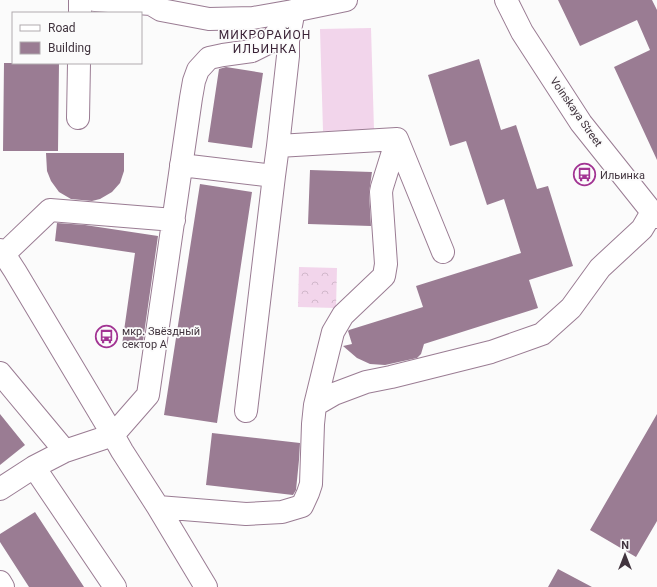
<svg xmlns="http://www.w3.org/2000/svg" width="657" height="587" font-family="Roboto,sans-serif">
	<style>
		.grass { fill: #f2d5eb }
		.park { fill: url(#park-crowns) }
		.building { fill: #9a7c93 }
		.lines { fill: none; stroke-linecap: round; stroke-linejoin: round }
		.minor-casing { stroke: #9a7c93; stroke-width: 24 }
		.minor { stroke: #fff; stroke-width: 22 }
		.labels { text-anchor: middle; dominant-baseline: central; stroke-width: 3.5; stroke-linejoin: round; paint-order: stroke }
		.street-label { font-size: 11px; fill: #41343e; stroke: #fbfbfb }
		.poi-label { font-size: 11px; fill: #41343e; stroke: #fbfbfb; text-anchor: start }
		.neighbourhood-label { font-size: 12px; letter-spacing: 1px; fill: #3a2236; stroke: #fbfbfb }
	</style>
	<defs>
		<pattern id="park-crowns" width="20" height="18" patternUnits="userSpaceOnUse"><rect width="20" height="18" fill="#f2d5eb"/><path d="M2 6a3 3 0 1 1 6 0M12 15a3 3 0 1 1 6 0" fill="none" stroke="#d1b7cb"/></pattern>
	</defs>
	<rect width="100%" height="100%" fill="#fbfbfb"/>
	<path class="grass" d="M371 28 374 130 323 131 320 29Z"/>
	<path class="park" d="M299 267 337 268 336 308 298 307Z"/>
	<path class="building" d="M558 0H652L657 10V160L614 67 650 50 637 20 580 46Z
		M479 59 501 130 516 125 537 189 548 186 573 266 529 280 538 308 424 344 421 354 417 358 385 365 370 364 357 358 343 346 352 344 348 331 349 330 423 307 416 286 521 253 504 199 487 205 466 141 450 146 428 75Z
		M4 63H59L58 151H3Z
		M226 67 263 73 252 148 208 142 219 69Z
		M46 153H124V171L120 183 112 192 100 199 92 201 71 199 59 192 51 181 47 171Z
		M310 170 372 172 369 193 371 226 308 224Z
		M200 184 252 192 217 423 164 415Z
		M57 223 85 225 158 236 142 348 122 345 135 253 55 241Z
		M0 414 25 445 0 465Z
		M657 414V521L636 557 590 530Z
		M212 433 300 443 299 460 296 490 293 495 206 485Z
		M35 512 84 587H29L0 542V534Z
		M558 569 592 587H548Z"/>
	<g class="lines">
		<defs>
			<path id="minor" d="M95 0 151 4 161 10 209 19 253 18 293 11 346 0
				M506 0 522 32 581 123 652 212 657 217
				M80 13V0
				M78 118 79 63
				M397 139 382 187 381 192 386 264 384 276 343 315 333 332 328 352 315 405 334 394 366 382 391 377 491 352 542 334 571 308 600 268 642 229 652 212
				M278 146 397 139 443 252
				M181 165 274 176
				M0 250 4 254 15 271 113 435 122 451 158 507 206 587
				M4 254 50 210 174 220
				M0 373 65 451
				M246 411 274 176 278 146 288 56V41L293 15
				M34 467 115 587
				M0 489 34 467 65 451 113 435 148 395 191 98 194 81 198 70 209 58 223 55 252 51 270 42 293 11
				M158 507 246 514 282 512 302 506 308 493 311 484 313 424 315 405
				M0 582 3 587"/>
		</defs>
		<use href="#minor" class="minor-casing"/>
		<use href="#minor" class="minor"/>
	</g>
	<defs>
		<symbol id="bus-ring" viewBox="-11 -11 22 22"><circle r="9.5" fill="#fbfbfb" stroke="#a23493" stroke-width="1.5"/><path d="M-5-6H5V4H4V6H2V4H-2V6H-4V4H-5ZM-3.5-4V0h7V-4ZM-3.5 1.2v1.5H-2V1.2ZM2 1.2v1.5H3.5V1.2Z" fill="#a23493"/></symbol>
	</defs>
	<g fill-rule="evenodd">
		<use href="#bus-ring" x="572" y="162" width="25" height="25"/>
		<use href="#bus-ring" x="94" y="324" width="25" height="25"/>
	</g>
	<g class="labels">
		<g class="street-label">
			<text transform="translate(576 112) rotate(55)">Voinskaya Street</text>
		</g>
		<g class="poi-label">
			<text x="600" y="175">Ильинка</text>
			<text x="122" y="331">мкр. Звёздный<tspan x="122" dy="13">сектор А</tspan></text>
		</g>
		<g class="neighbourhood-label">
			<text x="265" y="35">МИКРОРАЙОН<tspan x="265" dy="14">ИЛЬИНКА</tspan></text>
		</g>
	</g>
	<rect x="12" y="12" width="130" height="52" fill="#fbfbfb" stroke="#b1abaf"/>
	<rect x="20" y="25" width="20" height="6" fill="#ffffff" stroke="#b1abaf"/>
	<text x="48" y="32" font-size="12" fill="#41343e">Road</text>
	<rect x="20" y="42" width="20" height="12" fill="#9a7c93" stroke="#b1abaf"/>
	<text x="48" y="52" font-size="12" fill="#41343e">Building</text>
	<g transform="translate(625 555)" stroke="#fbfbfb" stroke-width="3" paint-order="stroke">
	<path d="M0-3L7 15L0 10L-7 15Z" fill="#41343e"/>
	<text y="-6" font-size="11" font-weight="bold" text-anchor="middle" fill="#41343e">N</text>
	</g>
</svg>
